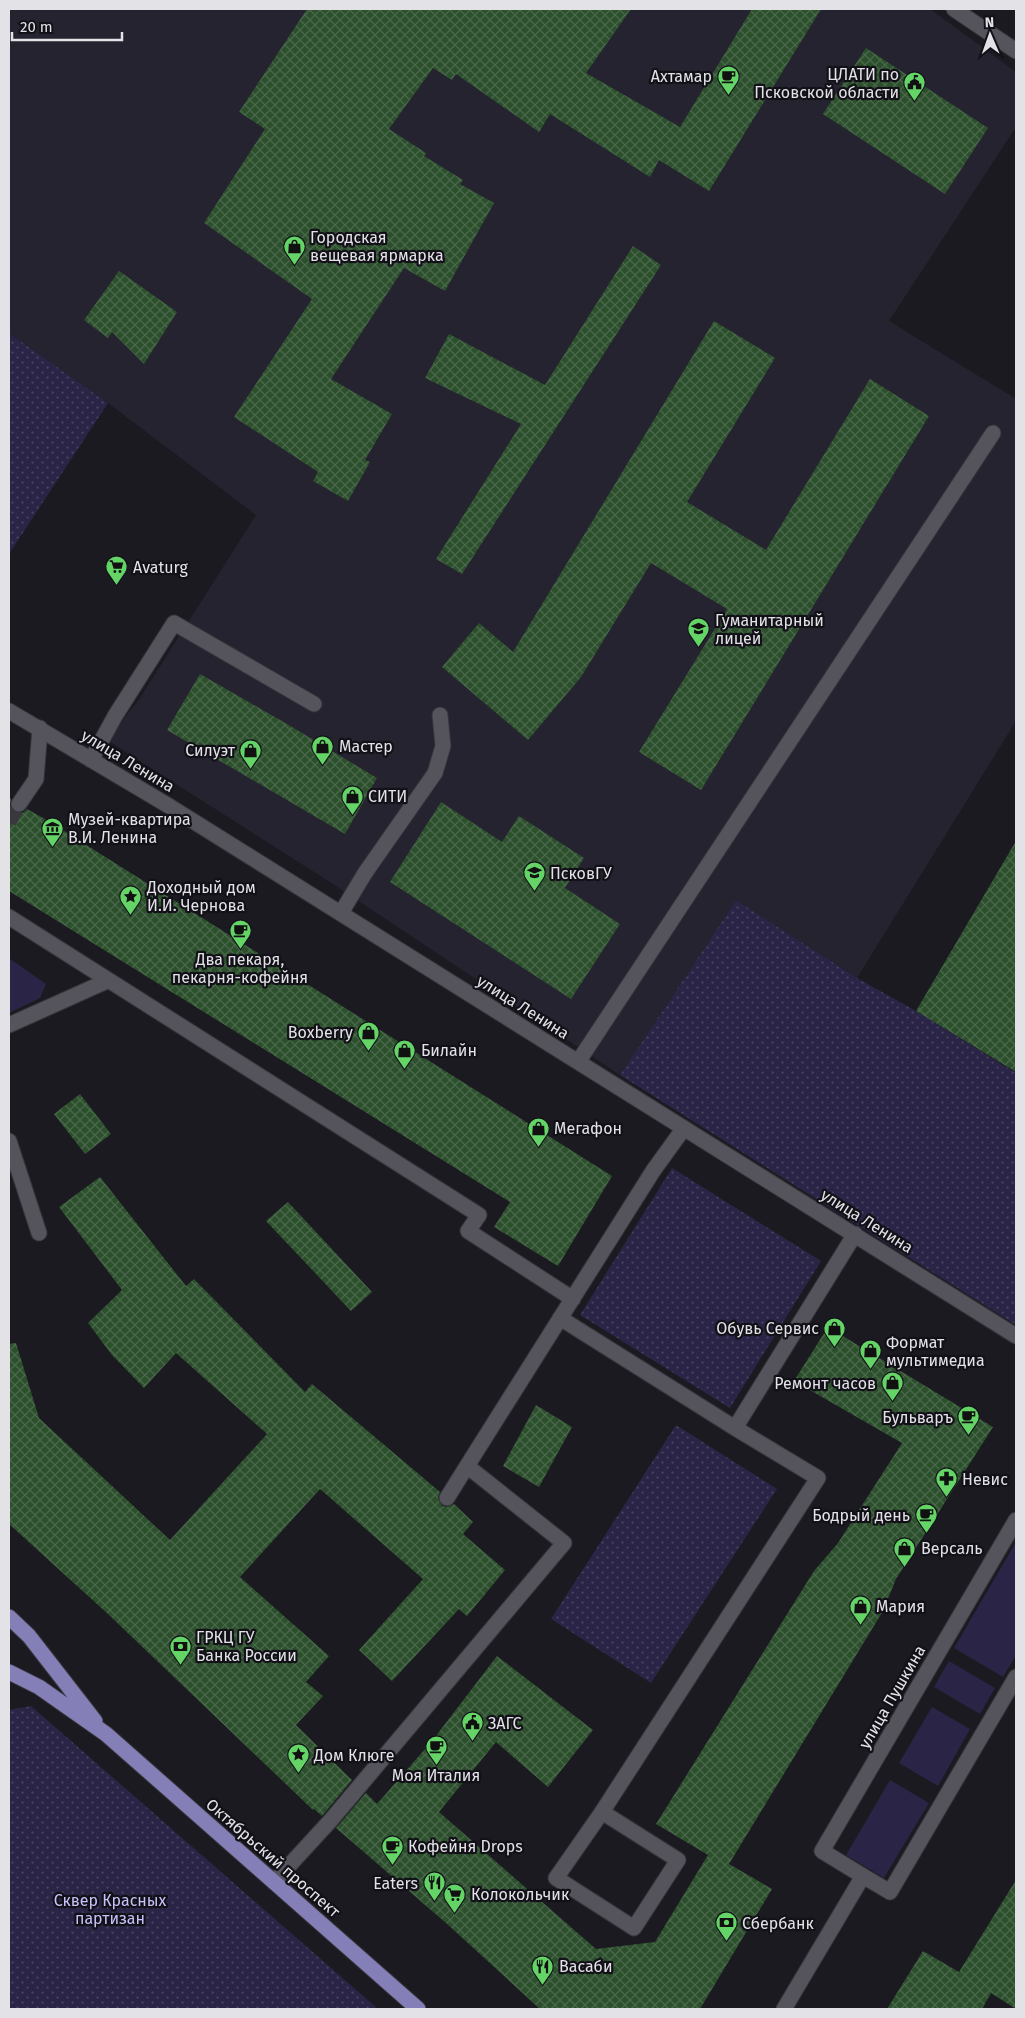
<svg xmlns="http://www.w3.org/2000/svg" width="1025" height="2018" font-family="'Fira Sans',sans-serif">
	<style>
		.built { fill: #24232f }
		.grass { fill: #2a2546 }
		.park { fill: url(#park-dots) }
		.building { fill: url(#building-cross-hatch) }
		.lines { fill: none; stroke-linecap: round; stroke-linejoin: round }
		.minor-tunnel { stroke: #39383f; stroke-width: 15; stroke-dasharray: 15 8; stroke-linecap: butt }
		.minor-casing { stroke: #36363b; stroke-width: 17 }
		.major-casing { stroke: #36363b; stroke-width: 17 }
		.minor { stroke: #55545d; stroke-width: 15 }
		.major { stroke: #857fb7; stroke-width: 15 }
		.labels { text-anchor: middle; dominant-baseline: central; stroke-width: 4.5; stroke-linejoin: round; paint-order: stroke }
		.poi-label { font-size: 16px; fill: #e2e2e7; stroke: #121118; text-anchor: start }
		.street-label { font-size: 16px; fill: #e2e2e7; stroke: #121118 }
		.park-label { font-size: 16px; fill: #c7c2fc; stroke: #121118 }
	</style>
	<defs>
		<pattern id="park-dots" width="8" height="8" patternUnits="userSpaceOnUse" patternTransform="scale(1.25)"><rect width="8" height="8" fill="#2a2546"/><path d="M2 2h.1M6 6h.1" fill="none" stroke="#494461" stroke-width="1.8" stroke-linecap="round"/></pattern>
		<pattern id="building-cross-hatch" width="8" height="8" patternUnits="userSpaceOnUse" patternTransform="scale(1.25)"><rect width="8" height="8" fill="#2c4f2c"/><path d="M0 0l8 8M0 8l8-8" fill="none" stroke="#4a684b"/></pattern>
	</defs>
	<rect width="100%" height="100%" fill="#1b1a21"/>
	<path class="built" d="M9 9H930L1016 72V127L889 321 1016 399V721L857 978 736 900 620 1075 333 884 107 740 138 701 256 515 108 403 9 333Z"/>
	<path class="grass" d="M9 958 46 984 40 998 9 1013Z
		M1016 1542V1655L1003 1677 954 1648Z
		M949 1661 995 1688 980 1714 934 1687Z
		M932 1707 970 1729 938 1786 899 1763Z
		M890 1780 929 1803 884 1878 846 1855Z"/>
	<path class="park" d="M9 333 108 403 9 554Z
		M736 900 857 978 916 1011 1016 1073V1325L620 1075Z
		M672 1168 821 1261 730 1408 580 1315Z
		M676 1425 777 1489 651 1683 551 1619Z
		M31 1706 378 2009H9V1710Z"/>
	<path class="building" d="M307 9H631L586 73 680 127 752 9H821L709 191 659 160 650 177 550 114 539 132 456 74 452 80 433 68 389 129 426 153 424 156 463 180 460 184 494 203 445 291 404 268 331 379 392 414 365 460 370 462 348 501 313 481 318 472 234 417 312 299 204 223 265 129 239 112Z
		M866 48 988 128 945 194 823 114Z
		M633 246 661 265 462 574 436 559 521 424 425 378 449 334 545 385Z
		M119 271 177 312 144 364 112 332 108 338 84 320Z
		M714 321 775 358 687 502 766 550 870 379 929 416 701 790 639 752 727 609 651 563 581 677 528 740 442 667 479 623 513 652Z
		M200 674 287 724 377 778 345 834 167 730Z
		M9 798 11 799 10 808 14 812 23 813 27 809 45 819 612 1176 558 1266 494 1227 510 1202 9 891Z
		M441 802 502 842 519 816 584 858 565 888 620 924 571 999 390 882Z
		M1016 841V1072L916 1011Z
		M80 1094 111 1134 85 1154 54 1114Z
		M100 1177 186 1286 194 1279 305 1392 312 1384 440 1492 438 1498 442 1506 447 1507 454 1504 473 1522 463 1534 505 1570 467 1616 459 1609 392 1681 359 1650 423 1579 320 1489 240 1577 329 1656 306 1682 323 1696 296 1725 352 1780 322 1816 314 1809 313 1810 109 1615 9 1524V1344L16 1343 39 1418 170 1540 267 1434 176 1353 144 1388 112 1355 88 1323 122 1290 59 1207Z
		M288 1202 372 1292 351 1311 266 1221Z
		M828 1327 993 1427 896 1579 883 1611 729 1864 772 1889 700 2009H540L446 1923 336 1828 366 1793 377 1804 432 1741 497 1656 593 1730 548 1787 496 1742 439 1812 596 1949 655 1942 708 1855 656 1824 814 1571 838 1543 902 1443 794 1381Z
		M536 1405 572 1427 539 1487 503 1466Z
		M1016 1880V2009L991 1993 982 2009H887L923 1951 959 1972Z"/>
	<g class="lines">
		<path class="minor-tunnel" d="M9 822 19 804"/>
		<defs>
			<path id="minor" d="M954 9 1016 51
				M9 711 169 806 1016 1336
				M91 760 115 716 174 623 314 704
				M19 804 36 779 40 728
				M341 913 365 873 435 773 443 746 440 715
				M9 917 479 1215 468 1231 573 1299
				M9 1025 107 981
				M578 1062 993 433
				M9 1141 39 1233
				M560 1318 735 1428
				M447 1498 467 1466
				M602 1812 678 1860 634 1928 556 1878 602 1812 818 1478 735 1428 855 1234
				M863 1876 822 1851 1016 1520
				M274 1882 331 1820 564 1543 467 1466 653 1171 684 1128
				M784 2009 863 1876 890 1892 1016 1677"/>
			<path id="major" d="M9 1617 29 1636 95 1721
				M9 1672 39 1687 106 1734 418 2009"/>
		</defs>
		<use href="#minor" class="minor-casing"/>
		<use href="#major" class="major-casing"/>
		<use href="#minor" class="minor"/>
		<use href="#major" class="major"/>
	</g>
	<defs>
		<symbol id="cafe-pin" viewBox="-11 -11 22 30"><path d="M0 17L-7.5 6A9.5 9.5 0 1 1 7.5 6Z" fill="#64d467" stroke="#121118"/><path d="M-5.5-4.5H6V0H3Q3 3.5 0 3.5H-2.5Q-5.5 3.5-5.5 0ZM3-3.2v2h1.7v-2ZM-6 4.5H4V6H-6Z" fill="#111"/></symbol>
		<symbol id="civic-pin" viewBox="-11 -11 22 30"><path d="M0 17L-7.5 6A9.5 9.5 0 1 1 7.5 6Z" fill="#64d467" stroke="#121118"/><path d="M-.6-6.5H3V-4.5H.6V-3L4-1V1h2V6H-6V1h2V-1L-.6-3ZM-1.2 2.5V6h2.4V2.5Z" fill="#111"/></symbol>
		<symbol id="shop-pin" viewBox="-11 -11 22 30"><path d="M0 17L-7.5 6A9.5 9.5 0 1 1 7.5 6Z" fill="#64d467" stroke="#121118"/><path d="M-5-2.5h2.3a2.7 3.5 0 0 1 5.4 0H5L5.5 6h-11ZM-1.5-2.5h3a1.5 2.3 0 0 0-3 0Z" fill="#111"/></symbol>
		<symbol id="supermarket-pin" viewBox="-11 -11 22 30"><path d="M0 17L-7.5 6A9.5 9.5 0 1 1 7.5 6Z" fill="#64d467" stroke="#121118"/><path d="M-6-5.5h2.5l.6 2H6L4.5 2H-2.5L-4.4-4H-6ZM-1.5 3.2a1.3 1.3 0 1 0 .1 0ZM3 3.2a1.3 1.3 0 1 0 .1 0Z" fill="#111"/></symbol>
		<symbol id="school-pin" viewBox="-11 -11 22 30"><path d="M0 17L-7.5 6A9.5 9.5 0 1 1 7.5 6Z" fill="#64d467" stroke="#121118"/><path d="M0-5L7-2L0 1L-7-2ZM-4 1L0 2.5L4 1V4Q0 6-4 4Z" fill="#111"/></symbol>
		<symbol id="museum-pin" viewBox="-11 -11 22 30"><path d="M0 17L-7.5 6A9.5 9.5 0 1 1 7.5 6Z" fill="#64d467" stroke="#121118"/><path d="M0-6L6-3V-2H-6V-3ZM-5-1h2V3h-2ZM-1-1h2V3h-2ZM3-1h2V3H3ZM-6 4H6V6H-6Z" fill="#111"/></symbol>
		<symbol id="university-pin" viewBox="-11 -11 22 30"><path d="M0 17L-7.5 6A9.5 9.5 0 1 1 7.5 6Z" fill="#64d467" stroke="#121118"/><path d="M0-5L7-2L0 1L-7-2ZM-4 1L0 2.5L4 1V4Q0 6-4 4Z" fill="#111"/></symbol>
		<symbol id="sight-pin" viewBox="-11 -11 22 30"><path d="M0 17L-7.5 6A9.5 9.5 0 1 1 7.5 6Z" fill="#64d467" stroke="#121118"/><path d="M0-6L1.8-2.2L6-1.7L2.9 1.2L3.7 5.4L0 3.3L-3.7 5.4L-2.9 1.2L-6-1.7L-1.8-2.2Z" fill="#111"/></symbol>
		<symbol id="pharmacy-pin" viewBox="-11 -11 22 30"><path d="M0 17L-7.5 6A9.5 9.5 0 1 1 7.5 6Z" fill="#64d467" stroke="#121118"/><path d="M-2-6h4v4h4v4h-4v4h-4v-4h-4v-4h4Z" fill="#111"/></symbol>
		<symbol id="bank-pin" viewBox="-11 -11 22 30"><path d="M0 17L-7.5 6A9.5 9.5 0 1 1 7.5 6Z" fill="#64d467" stroke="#121118"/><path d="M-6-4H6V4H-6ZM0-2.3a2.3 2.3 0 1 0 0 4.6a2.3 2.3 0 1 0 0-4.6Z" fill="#111"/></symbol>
		<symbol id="restaurant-pin" viewBox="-11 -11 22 30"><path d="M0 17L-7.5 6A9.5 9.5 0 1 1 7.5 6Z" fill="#64d467" stroke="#121118"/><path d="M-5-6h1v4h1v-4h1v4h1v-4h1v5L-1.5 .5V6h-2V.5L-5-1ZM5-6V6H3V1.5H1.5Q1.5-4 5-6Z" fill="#111"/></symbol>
	</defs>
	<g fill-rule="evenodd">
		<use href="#cafe-pin" x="716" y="64" width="25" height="34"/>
		<use href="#civic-pin" x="902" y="70" width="25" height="34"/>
		<use href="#shop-pin" x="282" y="234" width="25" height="34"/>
		<use href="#supermarket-pin" x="104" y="554" width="25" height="34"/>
		<use href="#school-pin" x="686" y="616" width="25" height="34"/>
		<use href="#shop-pin" x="310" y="734" width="25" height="34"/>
		<use href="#shop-pin" x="238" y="738" width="25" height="34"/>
		<use href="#shop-pin" x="340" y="784" width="25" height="34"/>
		<use href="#museum-pin" x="40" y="816" width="25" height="34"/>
		<use href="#university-pin" x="522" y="860" width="25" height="34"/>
		<use href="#sight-pin" x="118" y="884" width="25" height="34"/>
		<use href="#cafe-pin" x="228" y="918" width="25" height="34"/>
		<use href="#shop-pin" x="356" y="1020" width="25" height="34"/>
		<use href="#shop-pin" x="392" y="1038" width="25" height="34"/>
		<use href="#shop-pin" x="526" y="1116" width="25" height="34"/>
		<use href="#shop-pin" x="822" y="1316" width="25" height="34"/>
		<use href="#shop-pin" x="858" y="1338" width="25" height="34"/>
		<use href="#shop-pin" x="880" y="1370" width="25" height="34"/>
		<use href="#cafe-pin" x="956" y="1404" width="25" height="34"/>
		<use href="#pharmacy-pin" x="934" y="1466" width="25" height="34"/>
		<use href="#cafe-pin" x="914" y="1502" width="25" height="34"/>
		<use href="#shop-pin" x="892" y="1536" width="25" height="34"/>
		<use href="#shop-pin" x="848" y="1594" width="25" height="34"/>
		<use href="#bank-pin" x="168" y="1634" width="25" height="34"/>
		<use href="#civic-pin" x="460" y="1710" width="25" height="34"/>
		<use href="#cafe-pin" x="424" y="1734" width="25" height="34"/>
		<use href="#sight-pin" x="286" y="1742" width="25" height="34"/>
		<use href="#cafe-pin" x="380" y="1834" width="25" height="34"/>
		<use href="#restaurant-pin" x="422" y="1870" width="25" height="34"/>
		<use href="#supermarket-pin" x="442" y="1882" width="25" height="34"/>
		<use href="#bank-pin" x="714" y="1910" width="25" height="34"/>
		<use href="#restaurant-pin" x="530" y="1954" width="25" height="34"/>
	</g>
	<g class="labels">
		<g class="poi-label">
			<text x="899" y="74" text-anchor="end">ЦЛАТИ по<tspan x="899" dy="18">Псковской области</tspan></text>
			<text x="712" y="76" text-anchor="end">Ахтамар</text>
			<text x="310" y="237">Городская<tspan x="310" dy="18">вещевая ярмарка</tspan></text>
			<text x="133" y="567">Avaturg</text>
			<text x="715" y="620">Гуманитарный<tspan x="715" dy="18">лицей</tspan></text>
			<text x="339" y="746">Мастер</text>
			<text x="235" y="750" text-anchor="end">Силуэт</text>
			<text x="368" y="796">СИТИ</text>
			<text x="68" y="819">Музей-квартира<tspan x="68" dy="18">В.И. Ленина</tspan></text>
			<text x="550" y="873">ПсковГУ</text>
			<text x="147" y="887">Доходный дом<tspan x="147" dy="18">И.И. Чернова</tspan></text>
			<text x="240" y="959" text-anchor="middle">Два пекаря,<tspan x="240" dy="18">пекарня-кофейня</tspan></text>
			<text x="353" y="1032" text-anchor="end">Boxberry</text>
			<text x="421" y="1050">Билайн</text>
			<text x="554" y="1128">Мегафон</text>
			<text x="819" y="1328" text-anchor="end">Обувь Сервис</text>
			<text x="886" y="1342">Формат<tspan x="886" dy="18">мультимедиа</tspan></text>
			<text x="876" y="1383" text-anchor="end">Ремонт часов</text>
			<text x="953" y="1417" text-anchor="end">Бульваръ</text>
			<text x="962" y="1479">Невис</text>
			<text x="910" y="1515" text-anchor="end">Бодрый день</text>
			<text x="921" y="1548">Версаль</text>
			<text x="876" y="1606">Мария</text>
			<text x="196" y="1637">ГРКЦ ГУ<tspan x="196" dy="18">Банка России</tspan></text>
			<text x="488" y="1723">ЗАГС</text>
			<text x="314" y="1755">Дом Клюге</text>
			<text x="436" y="1775" text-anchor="middle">Моя Италия</text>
			<text x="408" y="1846">Кофейня Drops</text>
			<text x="418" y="1883" text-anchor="end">Eaters</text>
			<text x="471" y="1894">Колокольчик</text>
			<text x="742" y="1923">Сбербанк</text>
			<text x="559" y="1966">Васаби</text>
		</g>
		<g class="street-label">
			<text transform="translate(128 761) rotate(31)">улица Ленина</text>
			<text transform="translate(523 1007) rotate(32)">улица Ленина</text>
			<text transform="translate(867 1221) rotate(32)">улица Ленина</text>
			<text transform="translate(892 1697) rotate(-60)">улица Пушкина</text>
			<text transform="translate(273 1858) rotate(41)">Октябрьский проспект</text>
		</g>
		<g class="park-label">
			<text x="110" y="1900">Сквер Красных<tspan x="110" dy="18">партизан</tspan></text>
		</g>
	</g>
	<rect width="1025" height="2018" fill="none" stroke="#e2e2e7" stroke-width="20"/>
	<g transform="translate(990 35) rotate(358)" stroke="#121118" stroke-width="4" paint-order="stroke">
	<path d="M0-4L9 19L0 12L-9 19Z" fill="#e2e2e7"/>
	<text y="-8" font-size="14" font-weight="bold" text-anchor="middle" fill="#e2e2e7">N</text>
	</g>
	<path d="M12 32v8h110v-8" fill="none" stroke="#e2e2e7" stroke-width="2.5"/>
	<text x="20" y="32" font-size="15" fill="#e2e2e7" stroke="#121118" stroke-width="4" paint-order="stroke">20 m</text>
</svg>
